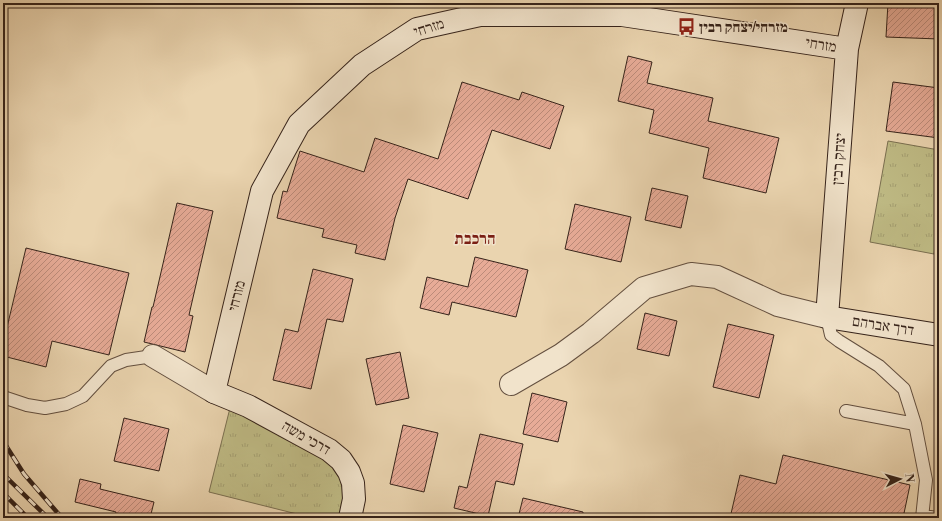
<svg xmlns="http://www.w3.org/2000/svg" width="942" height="521" font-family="'Libre Bodoni','Frank Ruhl Libre',serif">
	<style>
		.park { fill: url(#park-tufts); stroke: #7a6f50 }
		.building { fill: url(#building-hatch); stroke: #36231a }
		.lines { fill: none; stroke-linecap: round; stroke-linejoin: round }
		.lane-casing { stroke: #634f3f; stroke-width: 14 }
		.street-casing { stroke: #634f3f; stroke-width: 24 }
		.secondary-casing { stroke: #36231a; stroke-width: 24 }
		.lane { stroke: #f1e3cb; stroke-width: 12 }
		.street { stroke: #f1e3cb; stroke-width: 22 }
		.secondary { stroke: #f1e3cb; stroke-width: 22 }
		.rail-casing { stroke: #36231a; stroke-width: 4.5 }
		.rail { stroke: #f1e3cb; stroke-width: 3; stroke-dasharray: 9; stroke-linecap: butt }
		.labels { text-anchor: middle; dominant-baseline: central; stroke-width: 3; stroke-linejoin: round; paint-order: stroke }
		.poi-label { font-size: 15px; font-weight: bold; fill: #36231a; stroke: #f1e3cb; text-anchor: start }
		.street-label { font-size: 15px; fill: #36231a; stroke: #f1e3cb }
		.neighbourhood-label { font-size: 16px; font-weight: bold; fill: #7a1f14; stroke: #f1e3cb }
	</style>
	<defs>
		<pattern id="park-tufts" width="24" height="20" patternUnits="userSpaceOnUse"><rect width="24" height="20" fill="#bfbb85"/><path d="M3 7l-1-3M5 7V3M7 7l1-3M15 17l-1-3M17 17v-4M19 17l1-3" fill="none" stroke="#a5a072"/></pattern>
		<pattern id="building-hatch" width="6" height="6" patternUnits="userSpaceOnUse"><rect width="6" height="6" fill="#e7ab97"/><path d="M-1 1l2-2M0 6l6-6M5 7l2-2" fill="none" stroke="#bc8b7a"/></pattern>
	</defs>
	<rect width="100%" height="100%" fill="#ead4af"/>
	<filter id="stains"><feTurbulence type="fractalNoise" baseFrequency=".005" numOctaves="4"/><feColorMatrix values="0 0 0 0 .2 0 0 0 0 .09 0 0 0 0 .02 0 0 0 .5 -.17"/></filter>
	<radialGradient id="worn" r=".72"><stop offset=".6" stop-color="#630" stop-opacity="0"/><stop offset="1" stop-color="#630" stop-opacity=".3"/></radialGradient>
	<path class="park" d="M888 141 939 150V223L934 254 870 242Z
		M232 400 341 460 350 518H313L209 492Z"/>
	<path class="building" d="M888 3H939V39L886 37Z
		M628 56 652 62 647 83 713 98 708 121 779 138 766 193 703 178 709 148 649 133 654 110 618 101Z
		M462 82 519 100 522 92 564 106 550 149 492 130 468 199 408 179 395 218 385 260 355 253 357 245 322 237 324 229 277 218 283 191 287 192 300 151 364 172 375 138 438 159Z
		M893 82 939 88V138L886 131Z
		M652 188 688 196 681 228 645 220Z
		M177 203 213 211 189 315 193 316 185 352 144 342 152 307H153Z
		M575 204 631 217 621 262 565 249Z
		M26 248 129 273 109 355 52 341 46 367 3 356V344Z
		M475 257 528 270 516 317 452 302 449 315 420 308 427 277 468 287Z
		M313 269 353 279 343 322 327 319 311 389 273 380 285 329 298 332Z
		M645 313 677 321 669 356 637 349Z
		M728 324 774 335 759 398 713 387Z
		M400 352 409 398 376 405 366 359Z
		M532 393 567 402 558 442 523 434Z
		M124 418 169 429 159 471 114 461Z
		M403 425 438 433 424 492 390 484Z
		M480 434 523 444 514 485 496 481 488 516 454 508 459 486 467 488Z
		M783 455 910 485 903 518H730L740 475 776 484Z
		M80 479 101 484 100 489 154 502 150 518H115L116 512 75 502Z
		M523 498 583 512V518H518Z"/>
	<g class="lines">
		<defs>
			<path id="lane" d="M827 317 831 335 839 341 879 366 904 389 915 424 926 480 922 518
				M3 397 27 405 45 408 66 404 83 396 111 366 126 360 153 356
				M846 411 915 424
				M923 516 937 518"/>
			<path id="street" d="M153 356 214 392
				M511 384 561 355 591 333 644 288 691 274 717 277 778 305 827 317"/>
			<path id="secondary" d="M857 3 847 49 827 317 939 335
				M350 518 354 499 353 483 349 472 341 460 329 450 248 406 214 392 262 191 299 124 362 65 417 29 480 15H622L847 49"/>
		</defs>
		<use href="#lane" class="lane-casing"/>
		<use href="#street" class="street-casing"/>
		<use href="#secondary" class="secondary-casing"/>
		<use href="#lane" class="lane"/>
		<use href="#street" class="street"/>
		<use href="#secondary" class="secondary"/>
		<defs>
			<path id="rail" d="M3 441 24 474 62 518
				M3 474 48 518
				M3 493 28 518
				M3 511 10 518"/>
		</defs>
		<use href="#rail" class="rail-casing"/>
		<use href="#rail" class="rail"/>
	</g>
	<defs>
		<symbol id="bus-bare" viewBox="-9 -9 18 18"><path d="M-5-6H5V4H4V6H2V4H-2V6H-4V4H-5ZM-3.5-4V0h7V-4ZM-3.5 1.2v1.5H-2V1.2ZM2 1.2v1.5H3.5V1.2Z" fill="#8f2418" stroke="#f1e3cb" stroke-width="2.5" paint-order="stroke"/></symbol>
	</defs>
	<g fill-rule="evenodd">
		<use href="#bus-bare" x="674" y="14" width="25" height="25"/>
	</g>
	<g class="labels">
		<g class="poi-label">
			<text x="699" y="27">מזרחי/יצחק רבין</text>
		</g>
		<g class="street-label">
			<text transform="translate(429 28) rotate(-18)">מזרחי</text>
			<text transform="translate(821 45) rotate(9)">מזרחי</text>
			<text transform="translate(839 159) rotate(-86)">יצחק רבין</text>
			<text transform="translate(237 296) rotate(-76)">מזרחי</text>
			<text transform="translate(883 326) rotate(9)">דרך אברהם</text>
			<text transform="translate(306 438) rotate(30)">דרכי משה</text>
		</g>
		<g class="neighbourhood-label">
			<text x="475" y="239">הרכבת</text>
		</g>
	</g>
	<rect width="942" height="521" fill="none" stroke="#ead4af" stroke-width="16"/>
	<rect x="4" y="4" width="934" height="513" fill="none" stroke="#36231a" stroke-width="2"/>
	<rect x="8" y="8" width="926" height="505" fill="none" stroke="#36231a"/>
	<g transform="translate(900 479) rotate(84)" stroke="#f1e3cb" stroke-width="3" paint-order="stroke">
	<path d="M0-3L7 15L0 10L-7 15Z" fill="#36231a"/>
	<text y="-6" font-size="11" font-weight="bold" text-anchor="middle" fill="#36231a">N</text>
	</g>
	<rect width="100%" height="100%" filter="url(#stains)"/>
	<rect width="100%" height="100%" fill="url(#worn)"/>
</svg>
